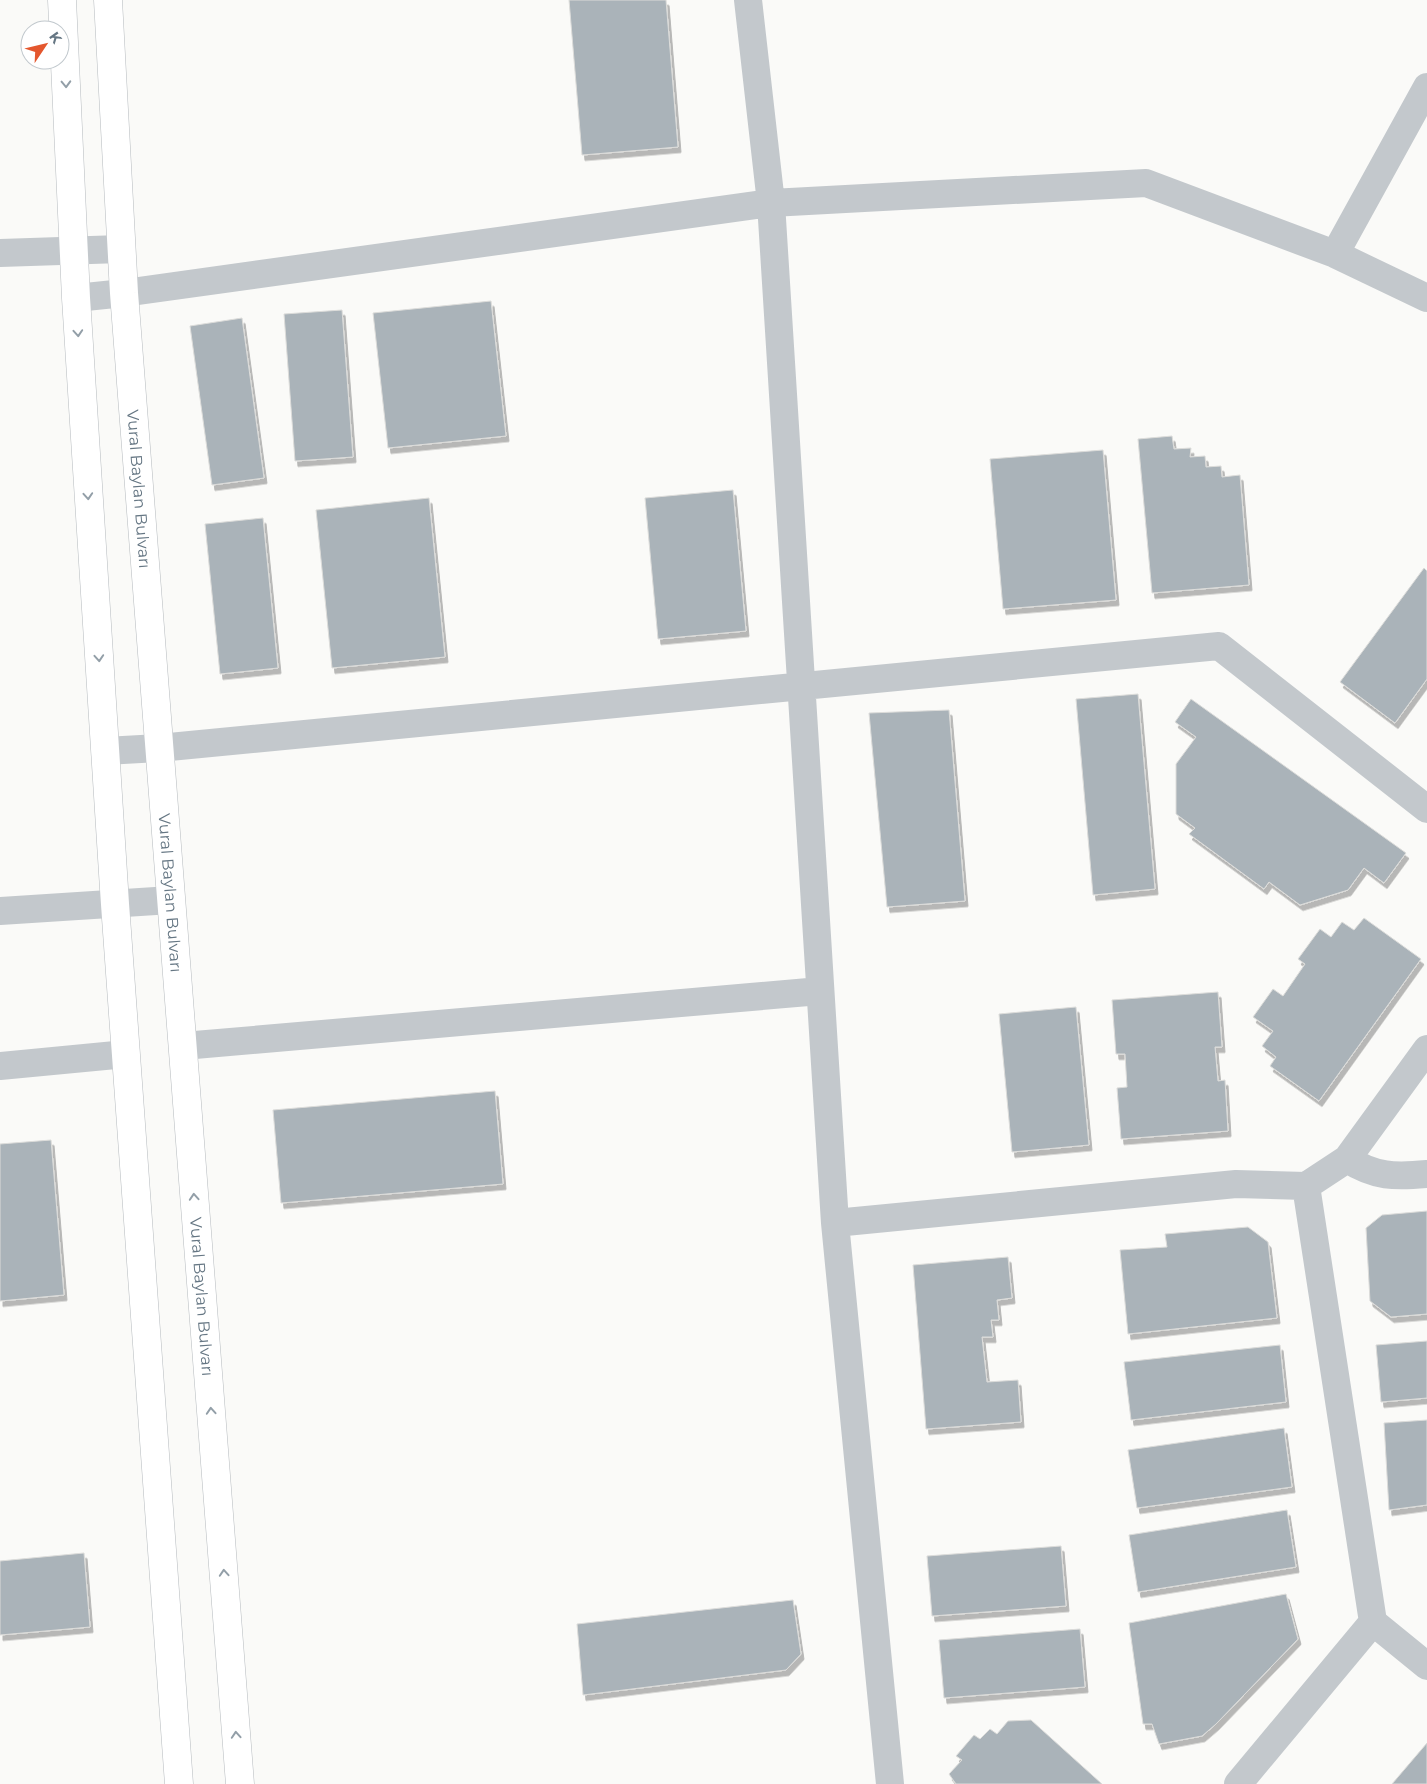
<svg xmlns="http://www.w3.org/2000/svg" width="1427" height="1784" font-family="Montserrat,sans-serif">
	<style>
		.building { fill: #aab3b9; stroke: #dcdcda; filter: url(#shadow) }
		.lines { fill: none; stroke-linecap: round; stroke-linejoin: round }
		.major-casing { stroke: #b5babe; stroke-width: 29 }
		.minor { stroke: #c3c8cc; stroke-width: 28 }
		.major { stroke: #fff; stroke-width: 28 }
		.oneway { stroke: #939fa8 }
		.labels { text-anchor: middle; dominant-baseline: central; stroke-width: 5; stroke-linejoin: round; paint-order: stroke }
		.street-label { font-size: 16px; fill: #657683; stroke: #fff }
	</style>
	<defs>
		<filter id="shadow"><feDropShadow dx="3" dy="5.5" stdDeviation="0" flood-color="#0004"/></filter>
	</defs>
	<rect width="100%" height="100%" fill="#fafaf8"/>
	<path class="building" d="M569 0H666L678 147 582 155Z
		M491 301 506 436 388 448 373 313Z
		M342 310 353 457 295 461 284 314Z
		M242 318 264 478 212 485 190 326Z
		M1172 436 1174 449 1191 448 1190 457 1205 456 1206 467 1221 466 1222 477 1240 475 1249 585 1152 593 1138 439Z
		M1103 450 1116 600 1003 609 990 459Z
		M733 490 746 631 658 639 645 498Z
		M429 498 445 657 332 668 316 510Z
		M263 518 278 668 220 674 205 524Z
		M1424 568 1427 571V679L1395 723 1340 682Z
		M1138 694 1155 889 1093 895 1076 699Z
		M1191 699 1406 853 1384 883 1364 868 1348 890 1300 905 1269 882 1264 889 1189 834 1195 828 1176 814V764L1196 737 1175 722Z
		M949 710 965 901 887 907 869 713Z
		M1364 918 1421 959 1319 1101 1270 1066 1276 1057 1262 1046 1273 1031 1253 1017 1273 989 1283 996 1305 964 1298 959 1320 929 1331 937 1342 922 1354 930Z
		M1218 992 1222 1047H1215L1218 1081 1225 1080 1228 1131 1121 1139 1117 1088 1127 1087 1125 1054H1116L1112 1000Z
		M1076 1007 1089 1145 1012 1152 999 1014Z
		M495 1091 503 1184 281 1203 273 1110Z
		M51 1140 64 1295 0 1301V1144Z
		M1427 1211V1314L1391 1317 1370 1301 1366 1228 1382 1215Z
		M1248 1227 1268 1242 1277 1318 1128 1334 1120 1250 1167 1247 1165 1234Z
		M1008 1257 1012 1298 997 1300 999 1320H991L993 1337H982L987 1382 1018 1380 1021 1422 926 1429 913 1265Z
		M1427 1341V1398L1381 1402 1376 1345Z
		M1280 1345 1286 1402 1131 1420 1124 1362Z
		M1427 1420V1505L1389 1510 1384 1423Z
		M1284 1428 1292 1487 1137 1508 1128 1450Z
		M1287 1510 1296 1567 1138 1592 1129 1535Z
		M1061 1546 1066 1606 932 1616 927 1556Z
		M84 1553 90 1627 0 1635V1561Z
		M1286 1594 1298 1639 1216 1724 1202 1736 1159 1744 1152 1724H1143L1129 1623Z
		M793 1600 801 1654 786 1670 583 1695 577 1624Z
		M1080 1629 1085 1687 944 1698 939 1640Z
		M1031 1720 1102 1784H956L949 1774 962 1760 956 1756 974 1735 980 1739 990 1729 997 1734 1008 1721Z
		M1427 1743V1784H1392Z"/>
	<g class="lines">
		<defs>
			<g id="major">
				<path d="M62 0 76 298 115 904 179 1784"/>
				<path id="s1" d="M108 0 124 293 240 1784"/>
			</g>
		</defs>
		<use href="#major" class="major-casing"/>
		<path class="minor" d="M748 0 771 203 835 1223 890 1784
			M0 253 121 249
			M1335 254 1427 87
			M76 298 124 293 771 203 1146 183 1335 254 1427 298
			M105 751 159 748 1219 646 1427 809
			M0 911 171 900
			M183 1046 820 991
			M0 1066 126 1054
			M1347 1159C1375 1177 1395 1177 1427 1174
			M1306 1186 1347 1159 1427 1049
			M835 1223 1236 1184 1306 1186 1373 1622 1238 1784
			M1373 1622 1427 1666"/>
		<use href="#major" class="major"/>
	</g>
	<defs><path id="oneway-chevron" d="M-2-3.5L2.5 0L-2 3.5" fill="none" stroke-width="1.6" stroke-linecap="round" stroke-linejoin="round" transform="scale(1.25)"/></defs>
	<g class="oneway">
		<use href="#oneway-chevron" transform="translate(66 84) rotate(88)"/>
		<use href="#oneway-chevron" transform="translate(78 333) rotate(86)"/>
		<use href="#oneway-chevron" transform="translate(88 496) rotate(86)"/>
		<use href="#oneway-chevron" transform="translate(99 658) rotate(86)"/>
		<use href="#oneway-chevron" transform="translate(194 1197) rotate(-94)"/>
		<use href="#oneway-chevron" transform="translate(211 1411) rotate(-94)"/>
		<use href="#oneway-chevron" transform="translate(224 1573) rotate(-94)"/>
		<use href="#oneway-chevron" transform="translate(236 1735) rotate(-94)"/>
	</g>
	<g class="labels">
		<g class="street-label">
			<text stroke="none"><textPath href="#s1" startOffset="490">Vural Baylan Bulvarı</textPath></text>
			<text stroke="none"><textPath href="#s1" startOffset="895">Vural Baylan Bulvarı</textPath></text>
			<text stroke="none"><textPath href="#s1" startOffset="1300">Vural Baylan Bulvarı</textPath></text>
		</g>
	</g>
	<g transform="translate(45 45) rotate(55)"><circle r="24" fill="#ffffff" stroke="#c1c8cd"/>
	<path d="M0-4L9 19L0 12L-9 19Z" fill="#e4572e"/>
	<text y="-8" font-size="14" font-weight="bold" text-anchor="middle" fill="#657683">K</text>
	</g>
</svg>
